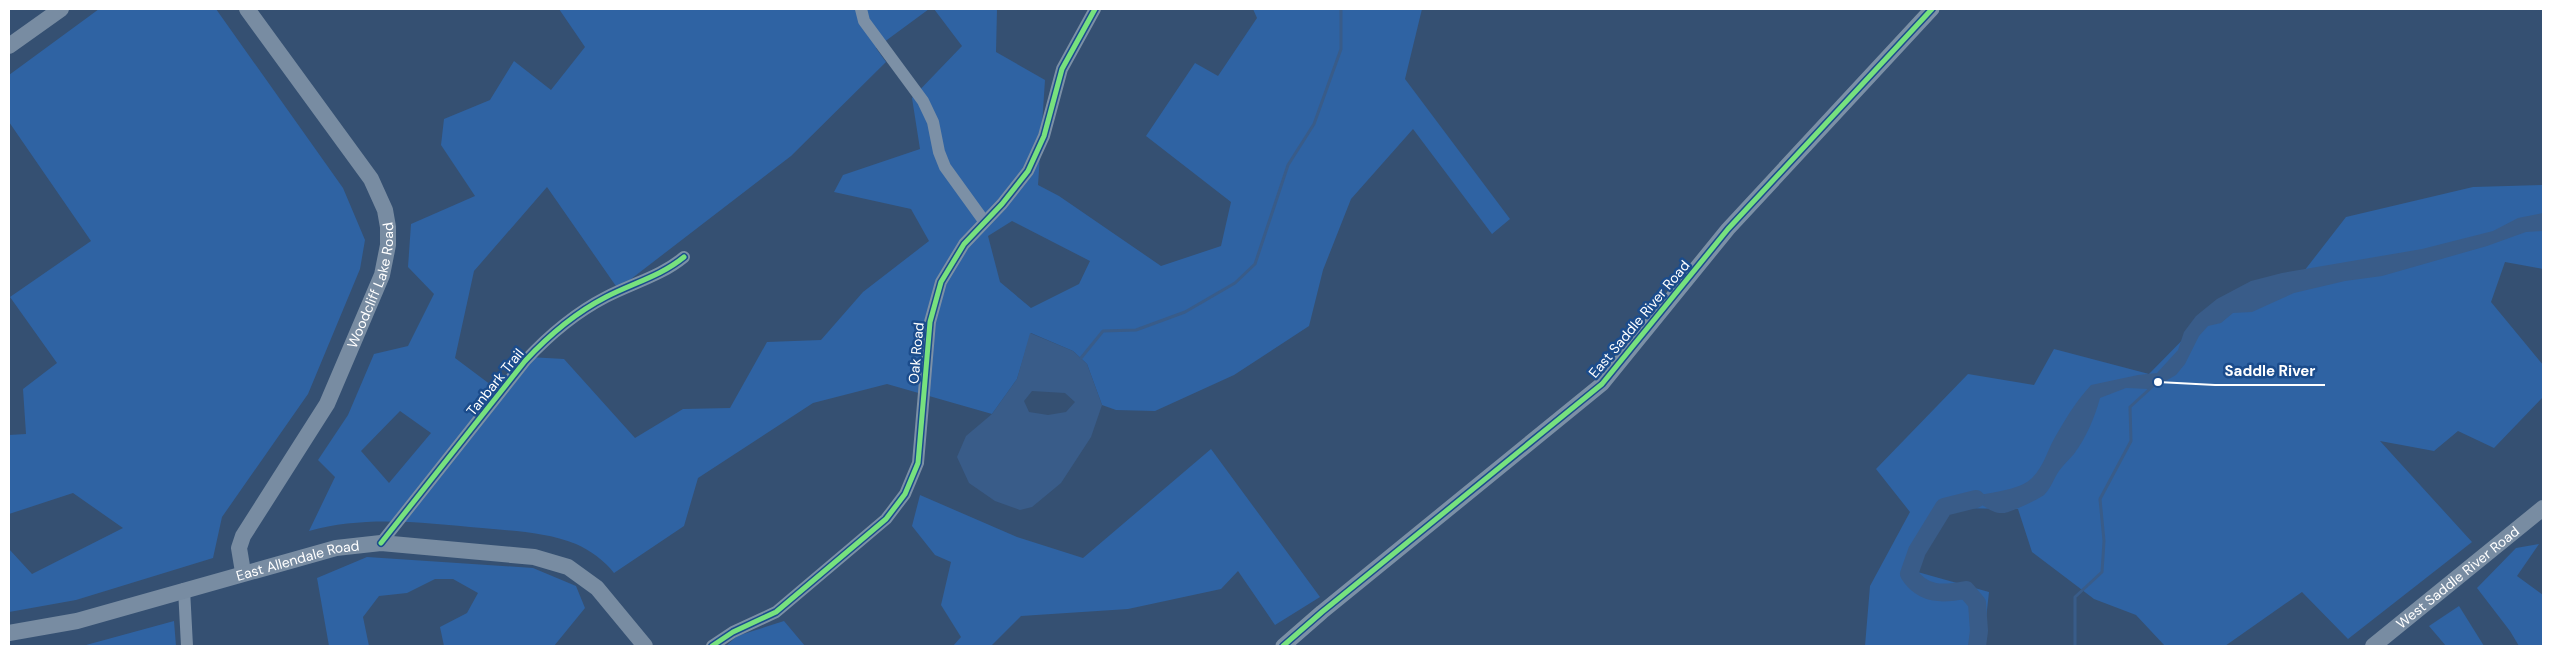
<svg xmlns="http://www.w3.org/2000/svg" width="2552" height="655" font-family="'DM Sans',sans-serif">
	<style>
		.green { fill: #2f63a3; fill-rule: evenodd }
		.water { fill: #395c89; fill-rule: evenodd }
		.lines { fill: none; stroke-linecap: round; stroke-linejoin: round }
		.stream { stroke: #395c89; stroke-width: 3 }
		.river { stroke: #395c89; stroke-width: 18 }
		.minor { stroke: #7c90a6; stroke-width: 12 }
		.tertiary { stroke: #7c90a6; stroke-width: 15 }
		.secondary { stroke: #788ca2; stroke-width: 16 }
		.cycleway-casing { stroke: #1b4c8c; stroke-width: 8 }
		.cycleway { stroke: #77e17e; stroke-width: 5 }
		.labels { text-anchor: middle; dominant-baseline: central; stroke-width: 5; stroke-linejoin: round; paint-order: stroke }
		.street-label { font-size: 14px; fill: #fff; stroke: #1b4c8c }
		.leader { fill: none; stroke: #fff; stroke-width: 2 }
		.callout-dot { fill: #fff; stroke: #1b4c8c; stroke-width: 2 }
		.callout-label { font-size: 15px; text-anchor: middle; font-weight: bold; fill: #fff; stroke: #1b4c8c; stroke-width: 5; stroke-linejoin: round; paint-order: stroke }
	</style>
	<rect width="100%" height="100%" fill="#355072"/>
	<path class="green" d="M99 9H216L343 188 365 240 360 269 308 394 222 517 213 558 76 600 9 612V549L32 574 123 528 73 493 9 514V435L26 434 23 389 57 363 10 297 91 241 9 122V75Z
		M559 9H929L876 48 886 62 791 156 618 289 547 187 474 271 455 358 499 391 529 357 564 359 635 438 683 409 730 408 767 342 821 340 863 292 929 241 911 209 834 192 843 175 920 149 912 98 962 46 934 9H997L996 52 1045 80 1038 185 1059 196 1161 266 1221 246 1231 202 1146 136 1195 63 1218 76 1257 18 1253 9H1422L1405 79 1510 219 1492 234 1413 129 1351 199 1323 270 1309 326 1234 375 1155 411 1116 410 1102 405 1087 364 1073 351 1031 333 1017 379 992 414 887 384 813 403 698 478 684 526 614 573C605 561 590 550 576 544 546 532 514 531 482 528 424 523 366 515 309 531L335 477 318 460 348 415 374 354 408 346 434 294 408 267 411 224 475 196 441 145 444 119 490 100 514 61 551 90 585 47ZM1012 221 1090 261 1079 284 1031 308 1000 282 988 236ZM400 411 431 433 389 483 361 451Z
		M2543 185V269L2505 262 2491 302 2543 365V397L2494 448 2458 431 2434 451 2380 441 2472 542 2348 639 2302 592 2225 646H2165L2136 615 2094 599 2032 552 2018 509 1951 508 1914 571 1989 592 1983 646H1865L1870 586 1910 512 1876 469 1968 374 2034 385 2054 349 2149 374 2203 319 2301 275 2346 217 2473 187Z
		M1211 449 1320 597 1275 625 1238 571 1221 589 1128 609 1021 616 991 646H953L961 637 941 605 951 562 935 555 912 526 920 495 1017 537 1083 558Z
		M2539 544 2517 576 2543 595V646H2519L2510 631 2477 588 2516 548Z
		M367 557 533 568 576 586 585 608 554 646H444L440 627 467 613 478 593 453 579H435L407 593 379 596 363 617 369 646H329L317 578Z
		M2459 606 2484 646H2446L2429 626Z
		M174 621 176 646H77L86 645Z
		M784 621 805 646H726L737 636Z"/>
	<path class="water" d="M2543 213V231L2526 232 2487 246 2382 276 2345 281 2294 293 2252 312 2233 313 2221 323 2208 326 2199 336 2185 364 2176 375 2162 383 2149 389 2126 388 2100 398C2095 417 2086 438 2074 454 2069 460 2063 465 2059 471 2054 478 2051 488 2045 494 2042 498 2009 513 2004 513 1984 515 1978 489 1957 511L1951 501C1973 494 1997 494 2019 486 2043 477 2045 452 2058 432 2067 416 2078 399 2091 385L2138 375 2157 373 2178 350 2184 332 2196 316 2217 299 2251 281 2282 273 2422 249 2493 231 2518 218Z
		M1030 333 1073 351 1087 364 1102 405 1091 437 1061 483 1032 507 1020 510 995 501 969 483 957 457 966 436 992 414 1017 379ZM1032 391 1065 393 1075 402 1066 412 1048 415 1029 412 1024 401Z"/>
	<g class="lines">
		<path class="stream" d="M1081 358 1103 331 1136 330 1185 312 1235 283 1255 264 1288 165 1314 124 1341 49V9
			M2075 646V597L2102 572 2104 541 2100 499 2131 441 2130 407 2154 385"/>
		<path class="river" d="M1976 499 1944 507 1917 551 1909 574C1923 596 1944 594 1966 590L1977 603 1979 631 1977 646"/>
		<path class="minor" d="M861 9 864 21 923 101 933 122 939 152 945 167 984 221
			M381 543 525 361C549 335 575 313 606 297 633 283 661 276 684 257
			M184 589 187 646
			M712 646 733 632 776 612 886 519 905 494 918 463 930 322 941 282 964 244 1002 204 1028 171 1044 136 1062 69 1095 9"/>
		<path class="tertiary" d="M1283 646 1322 612 1602 384 1728 229 1932 9"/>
		<g class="secondary">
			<path d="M9 46 61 9"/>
			<path id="s1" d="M243 572 239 548 243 536 327 404 382 275 388 245V227L385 210 371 179 247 9"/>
			<path id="s2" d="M9 633 77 621 336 548 381 543 534 557 568 567 597 588 645 646"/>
			<path id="s3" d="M2373 646 2543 508"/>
		</g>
		<defs>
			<path id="cycleway" d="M381 543 525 361C549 335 575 313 606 297 633 283 661 276 684 257
				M712 646 733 632 776 612 886 519 905 494 918 463 930 322 941 282 964 244 1002 204 1028 171 1044 136 1062 69 1095 9
				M1283 646 1322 612 1602 384 1728 229 1932 9"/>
		</defs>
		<use href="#cycleway" class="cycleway-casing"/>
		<use href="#cycleway" class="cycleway"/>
	</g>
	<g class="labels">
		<g class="street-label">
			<text stroke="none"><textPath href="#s1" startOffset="321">Woodcliff Lake Road</textPath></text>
			<text transform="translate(1639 319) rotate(-50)">East Saddle River Road</text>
			<text transform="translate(916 353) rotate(-85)">Oak Road</text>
			<text transform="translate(495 382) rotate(-51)">Tanbark Trail</text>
			<text stroke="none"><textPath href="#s2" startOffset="298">East Allendale Road</textPath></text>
			<text stroke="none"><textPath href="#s3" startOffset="109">West Saddle River Road</textPath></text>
		</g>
	</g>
	<path class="leader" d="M2158 382L2215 385H2325"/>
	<circle class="callout-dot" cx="2158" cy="382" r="5"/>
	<g class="callout-label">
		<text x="2270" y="376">Saddle River</text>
	</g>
	<rect width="2552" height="655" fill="none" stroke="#ffffff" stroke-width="20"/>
</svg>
